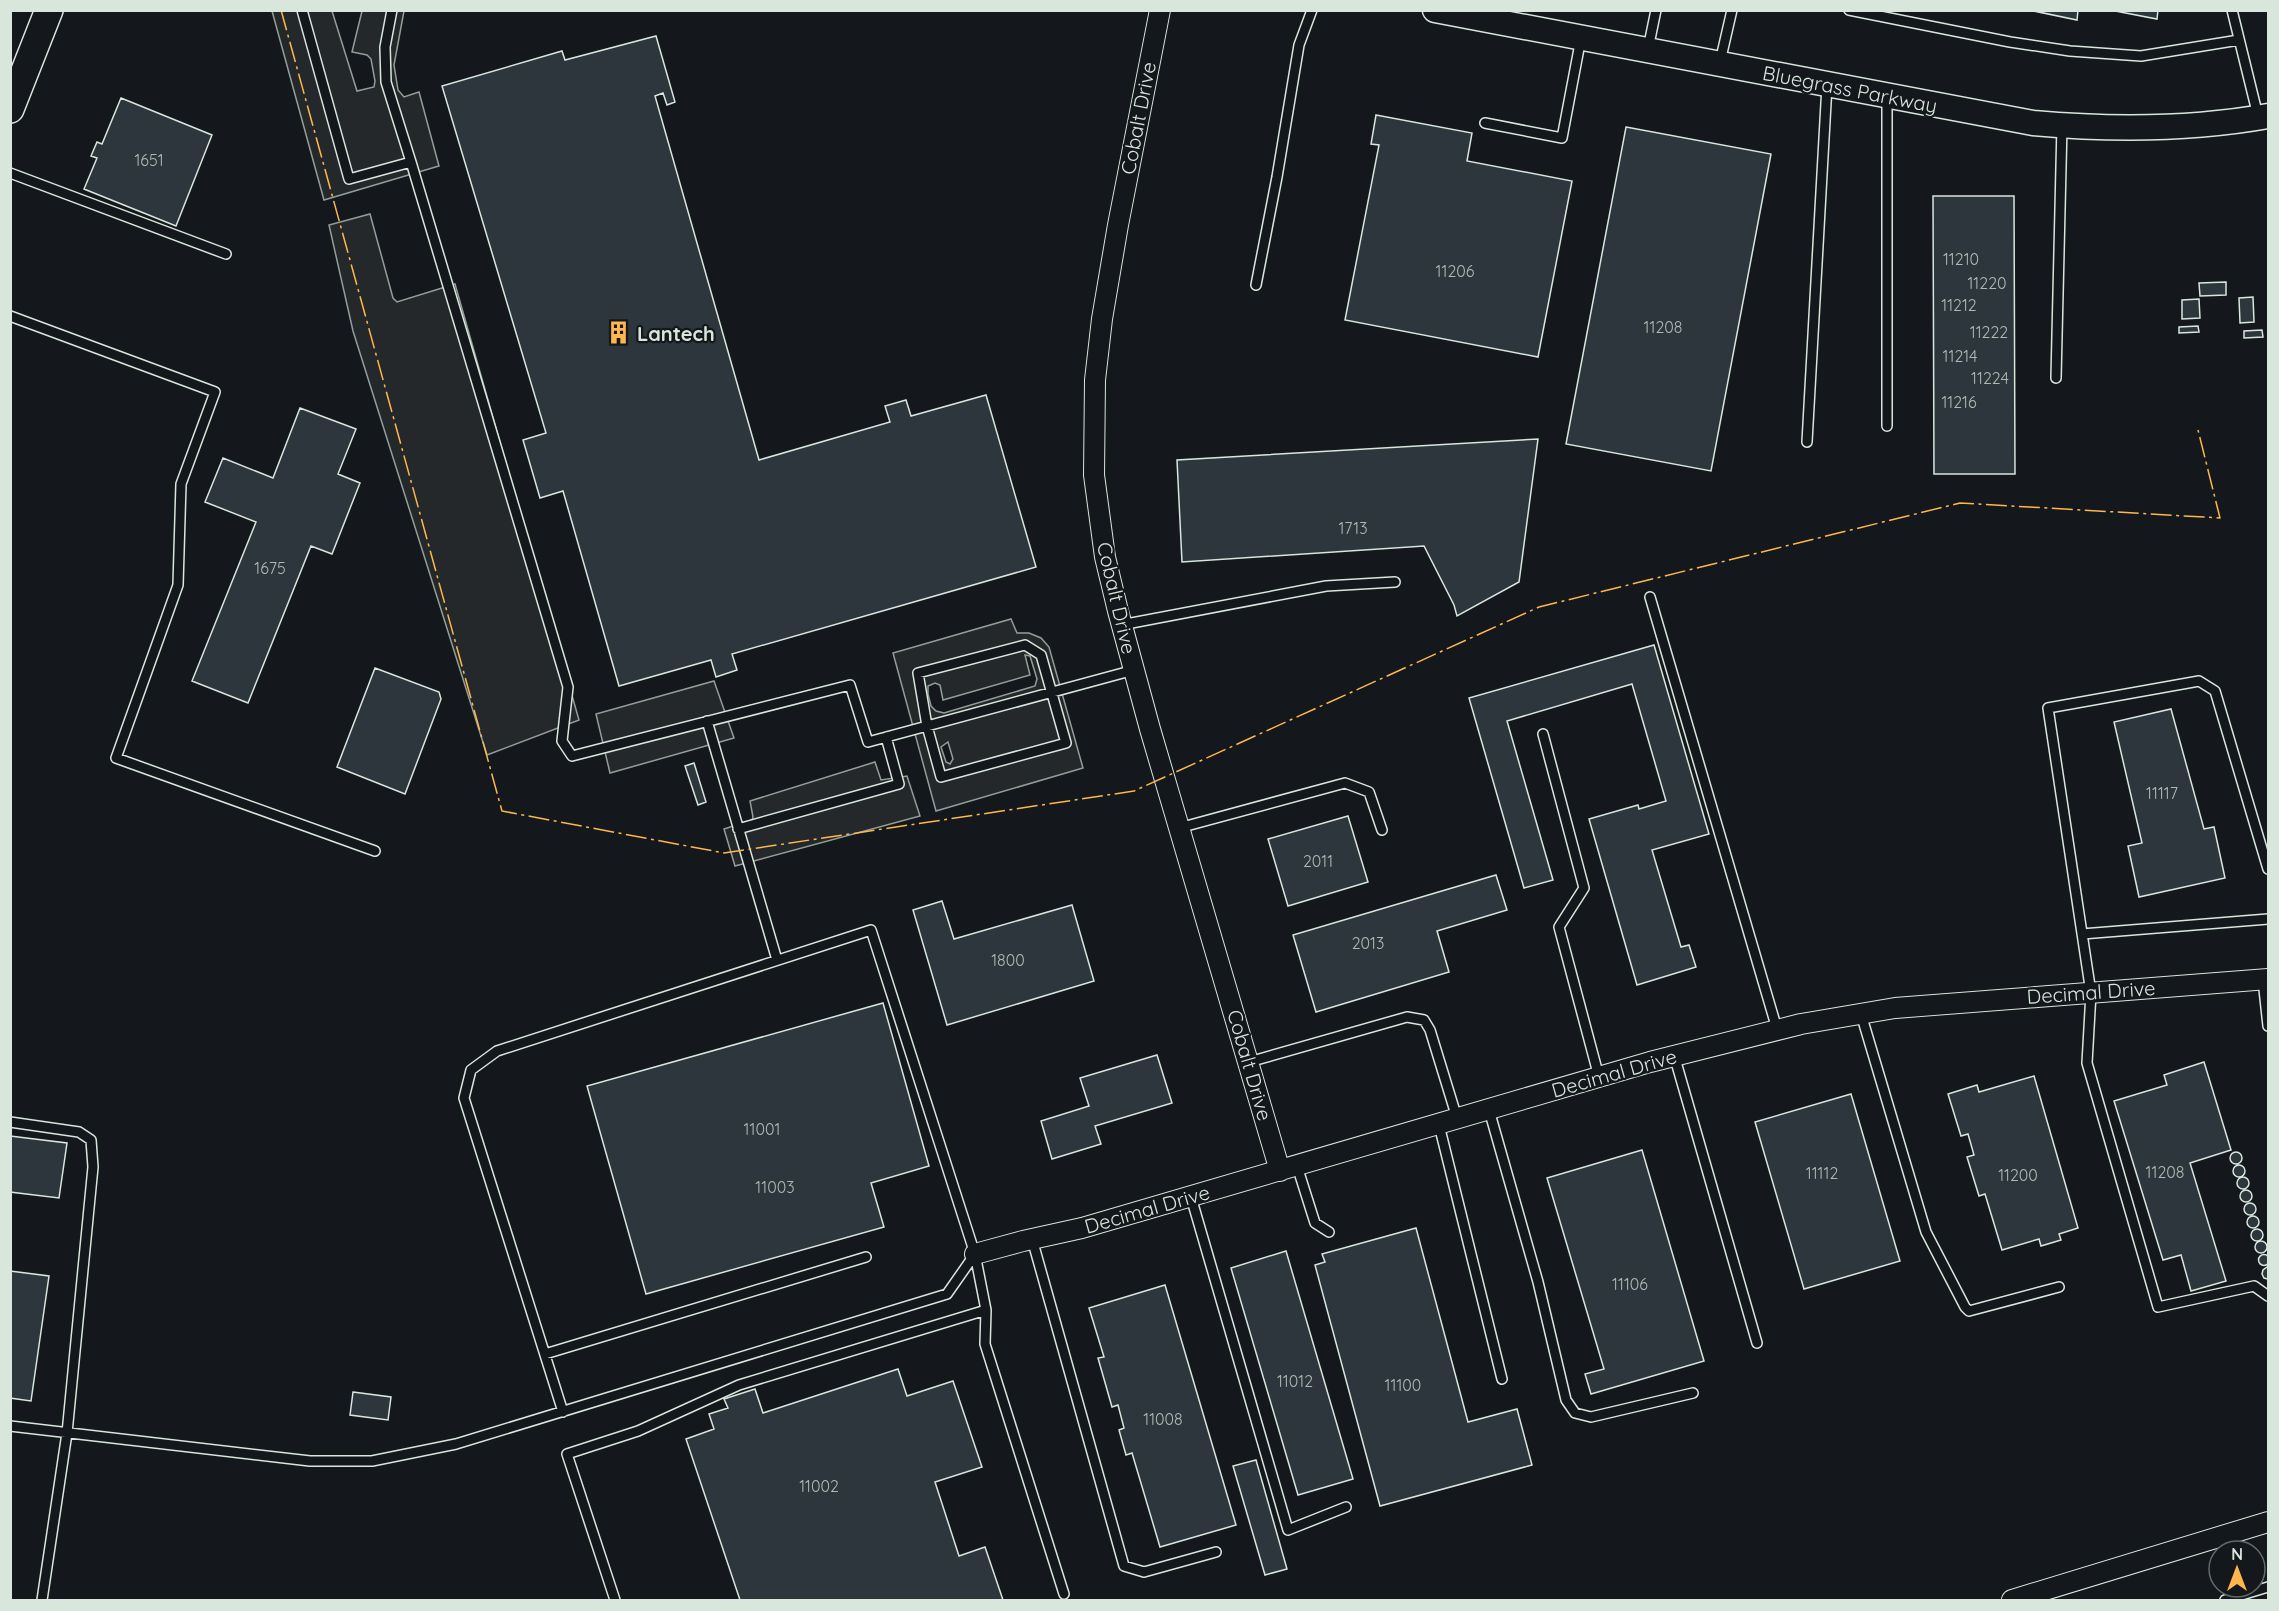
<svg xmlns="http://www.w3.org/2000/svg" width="2279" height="1611" font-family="Quicksand,sans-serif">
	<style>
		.parking { fill: #24282b; stroke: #939e99; stroke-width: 1.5; fill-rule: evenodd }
		.building { fill: #2c363c; stroke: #d8e6dc; stroke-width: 1.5 }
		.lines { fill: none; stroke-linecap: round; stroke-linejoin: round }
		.service-casing { stroke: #d8e6dc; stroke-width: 12 }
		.minor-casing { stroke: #d8e6dc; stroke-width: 22 }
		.tertiary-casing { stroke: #d8e6dc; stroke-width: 27 }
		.secondary-casing { stroke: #d8e6dc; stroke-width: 30 }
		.service { stroke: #14181c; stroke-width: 9 }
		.minor { stroke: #14181c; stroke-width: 20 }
		.tertiary { stroke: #14181c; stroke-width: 24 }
		.secondary { stroke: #14181c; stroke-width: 27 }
		.power { stroke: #ffb74d; stroke-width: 1.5; stroke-dasharray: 21 4.5 3 4.5; stroke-linecap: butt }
		.labels { text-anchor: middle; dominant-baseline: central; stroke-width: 4.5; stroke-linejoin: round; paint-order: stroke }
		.number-label { font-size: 16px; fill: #adbab4 }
		.street-label { font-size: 20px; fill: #d8e6dc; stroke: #14181c }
		.poi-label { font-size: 20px; font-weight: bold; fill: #d8e6dc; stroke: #14181c; text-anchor: start }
	</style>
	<rect width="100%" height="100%" fill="#14181c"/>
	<path class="parking" d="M272 11H332L357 91 374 87 375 81 371 59 367 55 352 52 362 11H404L394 65 398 90 404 97 419 92 439 166 324 200Z
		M370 214 393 298 397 302 455 284 579 720 487 755 353 331 329 225Z
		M1011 619 1017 633H1029L1041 638 1049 647 1083 768 936 811 893 653ZM1025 655 1030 656 1037 679 1035 686 944 713 936 711 931 706 928 694V686L935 683 940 685 943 700 1030 675ZM948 742 953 759 950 764 946 762 941 747Z
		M714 681 734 738 610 773 596 714Z
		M875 762 881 780 907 776 920 816 735 866 724 829 752 820 753 817 750 801Z"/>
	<path class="building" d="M2029 10H2078L2077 20Z
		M2110 10H2158L2157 19Z
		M656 36 675 102 667 105 663 93 655 96 759 460 890 422 885 406 906 400 911 416 986 395 1036 567 732 654 737 670 716 677 711 660 619 686 563 491 540 498 523 440 546 433 442 86 562 51 565 60Z
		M121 98 212 135 176 226 84 189 97 158 91 156 97 142 102 144Z
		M1376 115 1472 133 1467 161 1572 181 1538 357 1345 320 1379 145 1371 144Z
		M1626 127 1771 154 1711 471 1566 444Z
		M1933 196H2014L2015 474H1934Z
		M2226 282V295L2200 296 2199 283Z
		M2253 297 2254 322 2240 323 2239 298Z
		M2199 299 2200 318 2182 319V300Z
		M2198 326 2199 332 2179 333V327Z
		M2262 330 2263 337 2244 338V331Z
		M300 408 356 429 338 474 360 483 332 554 311 546 248 703 192 681 256 522 205 502 223 458 273 478Z
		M1538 439 1519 582 1457 616 1454 605 1424 546 1182 562 1177 460Z
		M1654 645 1709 834 1652 850 1681 947 1689 945 1696 967 1637 985 1589 819 1638 805 1639 809 1666 801 1632 684 1507 721 1553 880 1524 888 1469 698Z
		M375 668 439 692 441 699 405 794 337 767Z
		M2171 709 2204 829 2214 827 2225 878 2139 897 2128 846 2142 843 2114 722Z
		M694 763 706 802 698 805 685 766Z
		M1348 816 1368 882 1288 906 1268 839Z
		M1496 875 1507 910 1437 931 1449 972 1316 1012 1293 935Z
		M942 901 954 939 1072 905 1094 981 947 1025 913 910Z
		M883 1003 929 1166 871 1183 884 1227 646 1294 587 1086Z
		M1157 1055 1172 1103 1095 1126 1101 1144 1052 1159 1041 1121 1089 1106 1080 1078Z
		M2204 1062 2231 1150 2190 1163 2226 1281 2191 1291 2181 1255 2163 1260 2114 1101 2167 1085 2164 1075Z
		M2034 1076 2078 1228 2059 1234 2061 1240 2041 1246 2039 1239 2002 1250 1985 1194 1979 1196 1967 1157 1974 1155 1968 1134 1961 1136 1948 1094 1977 1085 1979 1092Z
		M1851 1094 1900 1261 1804 1289 1755 1122Z
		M10 1136 67 1143 59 1198 10 1192Z
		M1642 1150 1704 1361 1591 1394 1585 1374 1604 1369 1547 1178Z
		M2230 1158a6 6 0 1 1 12 0a6 6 0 1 1-12 0Z
		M2233 1171a6 6 0 1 1 12 0a6 6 0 1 1-12 0Z
		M2237 1183a6 6 0 1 1 12 0a6 6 0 1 1-12 0Z
		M2240 1196a6 6 0 1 1 12 0a6 6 0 1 1-12 0Z
		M2244 1209a6 6 0 1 1 12 0a6 6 0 1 1-12 0Z
		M2247 1222a6 6 0 1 1 12 0a6 6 0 1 1-12 0Z
		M1416 1228 1468 1422 1517 1409 1532 1465 1380 1506 1315 1265 1325 1262 1322 1254Z
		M2251 1235a6 6 0 1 1 12 0a6 6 0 1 1-12 0Z
		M2255 1247a6 6 0 1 1 12 0a6 6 0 1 1-12 0Z
		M1286 1251 1353 1479 1298 1495 1231 1268Z
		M2258.5 1260a5.5 5.5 0 1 1 11 0a5.5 5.5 0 1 1-11 0Z
		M2267 1267H2268V1279L2264 1278 2262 1274 2263 1270Z
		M10 1271 49 1276 31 1401 10 1398Z
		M1165 1285 1236 1525 1160 1547 1132 1453 1126 1455 1119 1430 1124 1428 1118 1405 1112 1407 1098 1358 1104 1357 1089 1308Z
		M898 1369 907 1396 953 1381 982 1467 935 1482 959 1556 985 1547 1003 1600H740L686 1439 714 1429 709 1414 728 1408 724 1399 755 1389 763 1413Z
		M353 1392 391 1397 388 1420 350 1415Z
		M1256 1460 1287 1569 1265 1575 1233 1466Z"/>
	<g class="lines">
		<defs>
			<path id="service" d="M302 10 349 179 411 162 568 687 562 741 572 756 850 685 868 742 1134 670
				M392 10 385 47 386 82 411 162
				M1849 10 2010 42 2070 51 2141 56 2239 40
				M2232 10 2258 116
				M1648 49 1656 10
				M1720 62 1732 10
				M1887 96V426
				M1485 123 1562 138 1581 38
				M10 173 226 254
				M1256 285 1277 177 1299 45 1312 10
				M10 316 215 392 181 484 178 585 116 758 375 851
				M2056 378 2062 125
				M1807 442 1827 85
				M1650 597 1777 1029
				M1121 625 1326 586 1395 582
				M1025 645 1041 655 1066 743 941 777 927 726 918 673Z
				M707 721 777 960
				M1543 734 1584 888 1559 927 1599 1077
				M1179 828 1345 783 1369 792 1382 830
				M738 829 899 784 886 737
				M2268 869 2215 691 2199 681 2048 708 2091 993 2087 1063 2158 1307 2254 1286 2268 1296
				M2082 934 2268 919
				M2263 980 2268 1026
				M1861 1014 1926 1232 1965 1307 1969 1311 2059 1287
				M1674 1055 1757 1343
				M1249 1062 1407 1017 1424 1020 1430 1030 1457 1118
				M1489 1110 1538 1282 1566 1400 1575 1413 1591 1417 1693 1393
				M10 1122 79 1132 91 1140 93 1167 67 1433 42 1600
				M1439 1125 1502 1379
				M1297 1166 1315 1223 1329 1232
				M1191 1197 1288 1530 1346 1507
				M1032 1239 1124 1566 1144 1572 1216 1552
				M545 1354 866 1257
				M563 1412 464 1098 471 1070 497 1051 871 930 975 1254 986 1310 985 1344 1064 1594
				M10 1426 310 1461H372L456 1444 947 1294 975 1254
				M615 1600 567 1454 638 1431 739 1385 986 1310
				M2225 1600 2268 1587"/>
			<path id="minor" d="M1160 10 1118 225 1102 319 1095 380 1094 475 1105 557 1118 611 1150 729 1280 1171
				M975 1254 1023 1241 1082 1228 1650 1062 1801 1024 1895 1008 2268 979
				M2012 1600 2268 1522"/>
			<path id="tertiary" d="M1435 10 2033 123C2112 130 2190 130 2268 116"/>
			<path id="secondary" d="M10 109 49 10"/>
		</defs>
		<use href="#service" class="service-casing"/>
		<use href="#minor" class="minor-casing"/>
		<use href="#tertiary" class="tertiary-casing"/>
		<use href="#secondary" class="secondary-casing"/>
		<use href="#service" class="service"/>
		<use href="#minor" class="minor"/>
		<use href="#tertiary" class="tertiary"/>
		<use href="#secondary" class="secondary"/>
		<path class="power" d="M281 10 502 811 724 853 1134 791 1539 607 1960 503 2220 518 2198 430"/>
	</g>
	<defs>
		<symbol id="building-bare" viewBox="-9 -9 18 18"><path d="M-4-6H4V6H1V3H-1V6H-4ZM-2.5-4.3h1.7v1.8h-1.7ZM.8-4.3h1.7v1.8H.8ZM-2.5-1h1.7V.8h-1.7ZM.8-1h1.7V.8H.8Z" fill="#ffb74d" stroke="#14181c" stroke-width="2.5" paint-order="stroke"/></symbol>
	</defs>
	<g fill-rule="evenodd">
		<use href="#building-bare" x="602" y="316" width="33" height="33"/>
	</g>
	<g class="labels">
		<g class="number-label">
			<text x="149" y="160">1651</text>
			<text x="1961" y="259">11210</text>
			<text x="1455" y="271">11206</text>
			<text x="1987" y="283">11220</text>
			<text x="1959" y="305">11212</text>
			<text x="1663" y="327">11208</text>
			<text x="1989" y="332">11222</text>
			<text x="1960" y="356">11214</text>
			<text x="1990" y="378">11224</text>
			<text x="1959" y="402">11216</text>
			<text x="1353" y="528">1713</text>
			<text x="270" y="568">1675</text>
			<text x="2162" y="793">11117</text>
			<text x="1318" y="861">2011</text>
			<text x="1368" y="943">2013</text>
			<text x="1008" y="960">1800</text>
			<text x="762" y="1129">11001</text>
			<text x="2165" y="1172">11208</text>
			<text x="1822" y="1173">11112</text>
			<text x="2018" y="1175">11200</text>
			<text x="775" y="1187">11003</text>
			<text x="1630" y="1284">11106</text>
			<text x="1295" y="1381">11012</text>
			<text x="1403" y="1385">11100</text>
			<text x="1163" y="1419">11008</text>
			<text x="819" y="1486">11002</text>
		</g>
		<g class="street-label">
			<text transform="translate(1850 89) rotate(11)">Bluegrass Parkway</text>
			<text transform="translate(1138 118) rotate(-79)">Cobalt Drive</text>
			<text transform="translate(1117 598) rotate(77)">Cobalt Drive</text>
			<text transform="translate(2091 992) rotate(-4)">Decimal Drive</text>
			<text transform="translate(1250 1065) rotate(74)">Cobalt Drive</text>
			<text transform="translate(1614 1073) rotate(-16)">Decimal Drive</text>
			<text transform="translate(1147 1209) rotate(-16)">Decimal Drive</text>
		</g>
		<g class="poi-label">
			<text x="637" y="333">Lantech</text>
		</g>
	</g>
	<rect width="2279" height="1611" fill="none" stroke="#d8e6dc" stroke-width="24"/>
	<g transform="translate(2237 1569)"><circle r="28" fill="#14181c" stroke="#626a69" stroke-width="1.5"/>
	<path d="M0-4.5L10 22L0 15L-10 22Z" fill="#ffb74d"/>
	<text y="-9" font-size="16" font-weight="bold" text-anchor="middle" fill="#d8e6dc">N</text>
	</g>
</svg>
